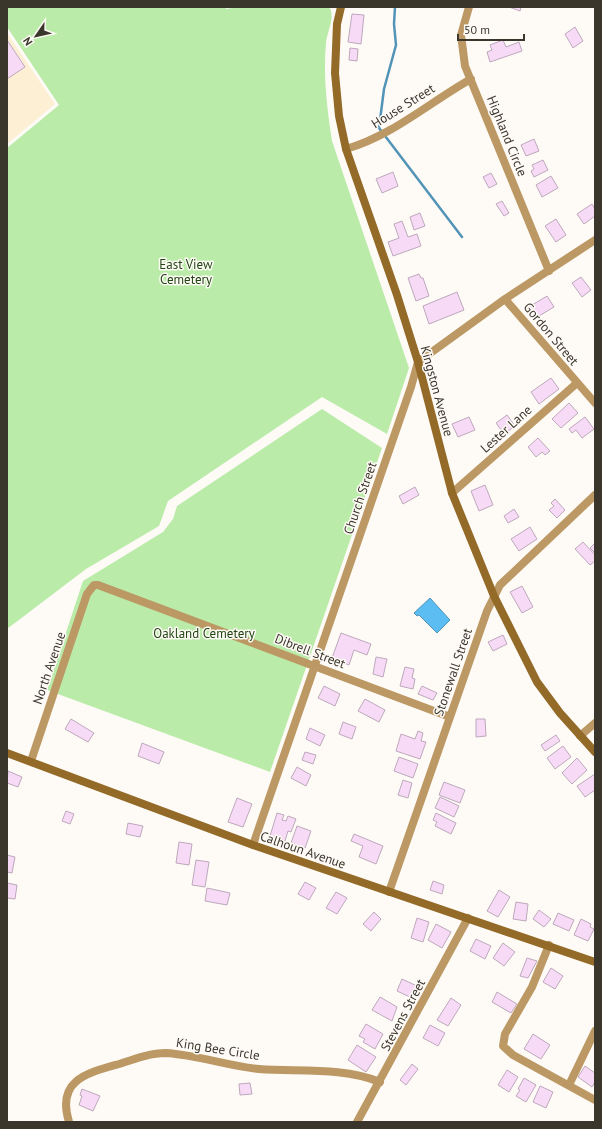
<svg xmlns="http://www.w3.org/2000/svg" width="602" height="1129" font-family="'PT Sans',sans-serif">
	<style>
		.built { fill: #fcefd4 }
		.green { fill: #baeba9 }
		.water { fill: #5cbdf2; stroke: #5294b7 }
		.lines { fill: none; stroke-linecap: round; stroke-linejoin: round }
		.stream { stroke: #5294b7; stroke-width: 2.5 }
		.building { fill: #f7dbf6; stroke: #bda8bc }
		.street { stroke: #bc9864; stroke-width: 8 }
		.secondary { stroke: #936a27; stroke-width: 8 }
		.labels { text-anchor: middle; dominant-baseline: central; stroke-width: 3; stroke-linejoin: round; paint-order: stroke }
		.street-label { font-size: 13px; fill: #3b362c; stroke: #fefbf6 }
		.park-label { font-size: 13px; fill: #204511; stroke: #fefbf6 }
	</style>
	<rect width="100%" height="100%" fill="#fefbf6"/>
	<path class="built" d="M7 33 55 104 7 144Z"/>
	<path class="green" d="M7 7H226V9L239 7H329C336 16 327 32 326 43 323 76 327 108 332 141L409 368 387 434 322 397 168 501 159 526 86 569 7 629V148L59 105 7 27Z
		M322 409 382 448 270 772 47 690 83 581 163 532 173 519 177 506Z"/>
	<path class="water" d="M430 598 450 620 437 633 419 615 417 616 414 613Z"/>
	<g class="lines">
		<path class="stream" d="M395 7 394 24 396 45 384 89 379 128 462 237"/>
	</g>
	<path class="building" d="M509 7H521L520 11Z
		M352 14 364 15 361 44 348 42Z
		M575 27 583 41 573 48 565 34Z
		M7 40 25 67 7 79Z
		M503 40 506 47 519 42 522 51 490 62 487 52 492 50 490 45Z
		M350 48 358 49 357 61 349 60Z
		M534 139 539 151 526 156 521 145Z
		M543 160 548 170 534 177 531 171 534 169 532 165Z
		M393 172 398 186 382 193 376 179Z
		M491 173 497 184 489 188 483 177Z
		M551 176 558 188 542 197 536 185Z
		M502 201 509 213 504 216 496 204Z
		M592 204 595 209V216L584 224 577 214Z
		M420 213 425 226 414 230 410 217Z
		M556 219 566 235 556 242 545 226Z
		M402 221 408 237 417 234 421 246 393 256 388 242 399 238 394 224Z
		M419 274 421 278H423L429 296 416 301 408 278Z
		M581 277 591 290 582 297 572 283Z
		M457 292 464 310 429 324 423 306Z
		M547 296 554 307 534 319 527 308Z
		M551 378 559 389 539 404 531 392Z
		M569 403 578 413 561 428 552 419Z
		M507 415 515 426 504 434 496 423Z
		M469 417 475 430 458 437 452 424Z
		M585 417 594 429 582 438 576 430 572 433 569 429Z
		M538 438 550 451 545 455 542 452 536 457 528 447Z
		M485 485 493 505 479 511 471 491Z
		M415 487 419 495 403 504 399 496Z
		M555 499 565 510 557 518 549 510 554 506 551 503Z
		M514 509 519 517 508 523 504 516Z
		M530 527 537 539 519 551 511 539Z
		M583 542 595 555V561L590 565 575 549Z
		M595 543V553L590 548Z
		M522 586 533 607 522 613 510 592Z
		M341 633 371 644 367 655 354 650 349 665 332 658Z
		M503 635 507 644 493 651 488 642Z
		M376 657 387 659 383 677 373 674Z
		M405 667 414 669 412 678 415 679 413 689 400 686Z
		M324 686 340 694 335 706 318 698Z
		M422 686 437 693 433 700 418 694Z
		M365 699 385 710 379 722 358 711Z
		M71 719 94 733 88 742 65 729Z
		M476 719H485L486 736 476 737Z
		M343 722 356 727 352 739 339 734Z
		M310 728 325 735 320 746 306 739Z
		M418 731 423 733 421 741 426 742 420 759 396 751 401 734 415 739Z
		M556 735 560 741 545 751 541 745Z
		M142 743 164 752 159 764 138 756Z
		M563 746 571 757 555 769 547 758Z
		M305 752 316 755 313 764 302 760Z
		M399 757 418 764 413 778 394 771Z
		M577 758 587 770 572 784 562 773Z
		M297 767 311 775 306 786 291 778Z
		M8 771 22 777 18 787 7 783Z
		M595 774V790L585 797 577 786Z
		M403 780 412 783 408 798 398 795Z
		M444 782 465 790 460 803 439 795Z
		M440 797 459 806 454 817 435 808Z
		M237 798 252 804 243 827 228 822Z
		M66 811 74 814 70 824 62 821Z
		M277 813 284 815 282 820 286 821 288 816 296 819 291 832 288 831 285 841 270 836Z
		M436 813 456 823 451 834 435 826 437 822 433 820Z
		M128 823 143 826 140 837 126 834Z
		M297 826 311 831 305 848 291 843Z
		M354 834 383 846 376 864 359 857 363 846 351 841Z
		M179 842 192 844 189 865 176 863Z
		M7 855 15 857 12 873 7 872Z
		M196 860 209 862 205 887 192 885Z
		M433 881 444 885 442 894 430 890Z
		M305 882 316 888 309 900 298 894Z
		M7 883 17 885 15 899 7 898Z
		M207 888 230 893 227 905 205 901Z
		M499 890 510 897 498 917 487 911Z
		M336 892 347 898 337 914 326 908Z
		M516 902 528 904 526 921 513 919Z
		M539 910 551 919 544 927 533 919Z
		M374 912 381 919 371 931 363 924Z
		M558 913 574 920 569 931 553 924Z
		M417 918 429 922 423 942 411 938Z
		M581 919 591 924 590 927 594 929 588 941 574 935Z
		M436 924 451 932 442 948 428 940Z
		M476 939 491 946 485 959 470 951Z
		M503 943 515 952 504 966 493 958Z
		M527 958 537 961 528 978 520 976Z
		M551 968 563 976 555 989 543 982Z
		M402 979 417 986 412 998 397 991Z
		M497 992 517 1004 511 1013 492 1002Z
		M380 997 397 1007 392 1021 372 1010Z
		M451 998 461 1005 448 1026 437 1020Z
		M366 1024 383 1034 375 1049 363 1042 365 1039 359 1036Z
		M430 1025 445 1033 438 1046 423 1038Z
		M533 1034 550 1045 541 1059 524 1049Z
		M357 1045 376 1057 366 1072 348 1060Z
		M412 1064 418 1069 406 1085 400 1080Z
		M585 1066 595 1073V1082L592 1087 578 1077Z
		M507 1070 518 1077 509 1092 498 1085Z
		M524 1078 536 1085 526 1102 516 1096 520 1090 518 1089Z
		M250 1083 252 1094 240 1095 239 1084Z
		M540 1086 553 1092 546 1108 533 1102Z
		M82 1089 100 1096 93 1111 79 1105 82 1096 80 1095Z"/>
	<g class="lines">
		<path class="street" d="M469 7 461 35 465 66 549 271
			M346 149C392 136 430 102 471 79
			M505 299 595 403
			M452 493 577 383
			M580 736 595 723
			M31 761 87 594 94 585H98L450 717
			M253 845 411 387 418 362 505 299 595 240
			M389 892 487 611 500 585 595 495
			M549 945 532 987 505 1034 503 1046 513 1055 595 1100
			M569 1085 595 1031
			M69 1122C56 1080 87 1073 119 1064 134 1059 150 1053 166 1053 198 1055 228 1066 259 1069 299 1072 342 1067 380 1082
			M357 1122 468 918"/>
		<path class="secondary" d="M341 7 337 24 335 73 339 116 346 149 397 295 418 362 452 493 494 596 537 682 560 713 595 752
			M7 753 253 845 595 962"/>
	</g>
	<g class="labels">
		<g class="street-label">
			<text transform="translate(403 106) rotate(-32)">House Street</text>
			<text transform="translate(507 136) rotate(68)">Highland Circle</text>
			<text transform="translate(551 334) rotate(50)">Gordon Street</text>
			<text transform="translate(437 391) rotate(75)">Kingston Avenue</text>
			<text transform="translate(506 429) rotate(-42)">Lester Lane</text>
			<text transform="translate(360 498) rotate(-71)">Church Street</text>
			<text transform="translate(310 651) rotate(21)">Dibrell Street</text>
			<text transform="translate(49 668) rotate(-71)">North Avenue</text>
			<text transform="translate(453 672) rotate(-71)">Stonewall Street</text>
			<text transform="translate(303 850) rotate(19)">Calhoun Avenue</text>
			<text transform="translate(403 1015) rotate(-62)">Stevens Street</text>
			<text transform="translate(218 1049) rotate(9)">King Bee Circle</text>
		</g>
		<g class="park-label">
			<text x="186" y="264">East View<tspan x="186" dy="15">Cemetery</tspan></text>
			<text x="204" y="633">Oakland Cemetery</text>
		</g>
	</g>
	<rect width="602" height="1129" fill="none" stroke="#3b362c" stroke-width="16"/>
	<g transform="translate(36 36) rotate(236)" stroke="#fefbf6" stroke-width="3" paint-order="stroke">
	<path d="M0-3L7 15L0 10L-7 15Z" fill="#3b362c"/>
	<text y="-6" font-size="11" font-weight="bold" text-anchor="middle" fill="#3b362c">N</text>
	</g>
	<path d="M458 34v6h66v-6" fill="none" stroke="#3b362c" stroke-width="2"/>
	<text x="464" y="34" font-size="12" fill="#3b362c" stroke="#fefbf6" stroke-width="3" paint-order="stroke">50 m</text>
</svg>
